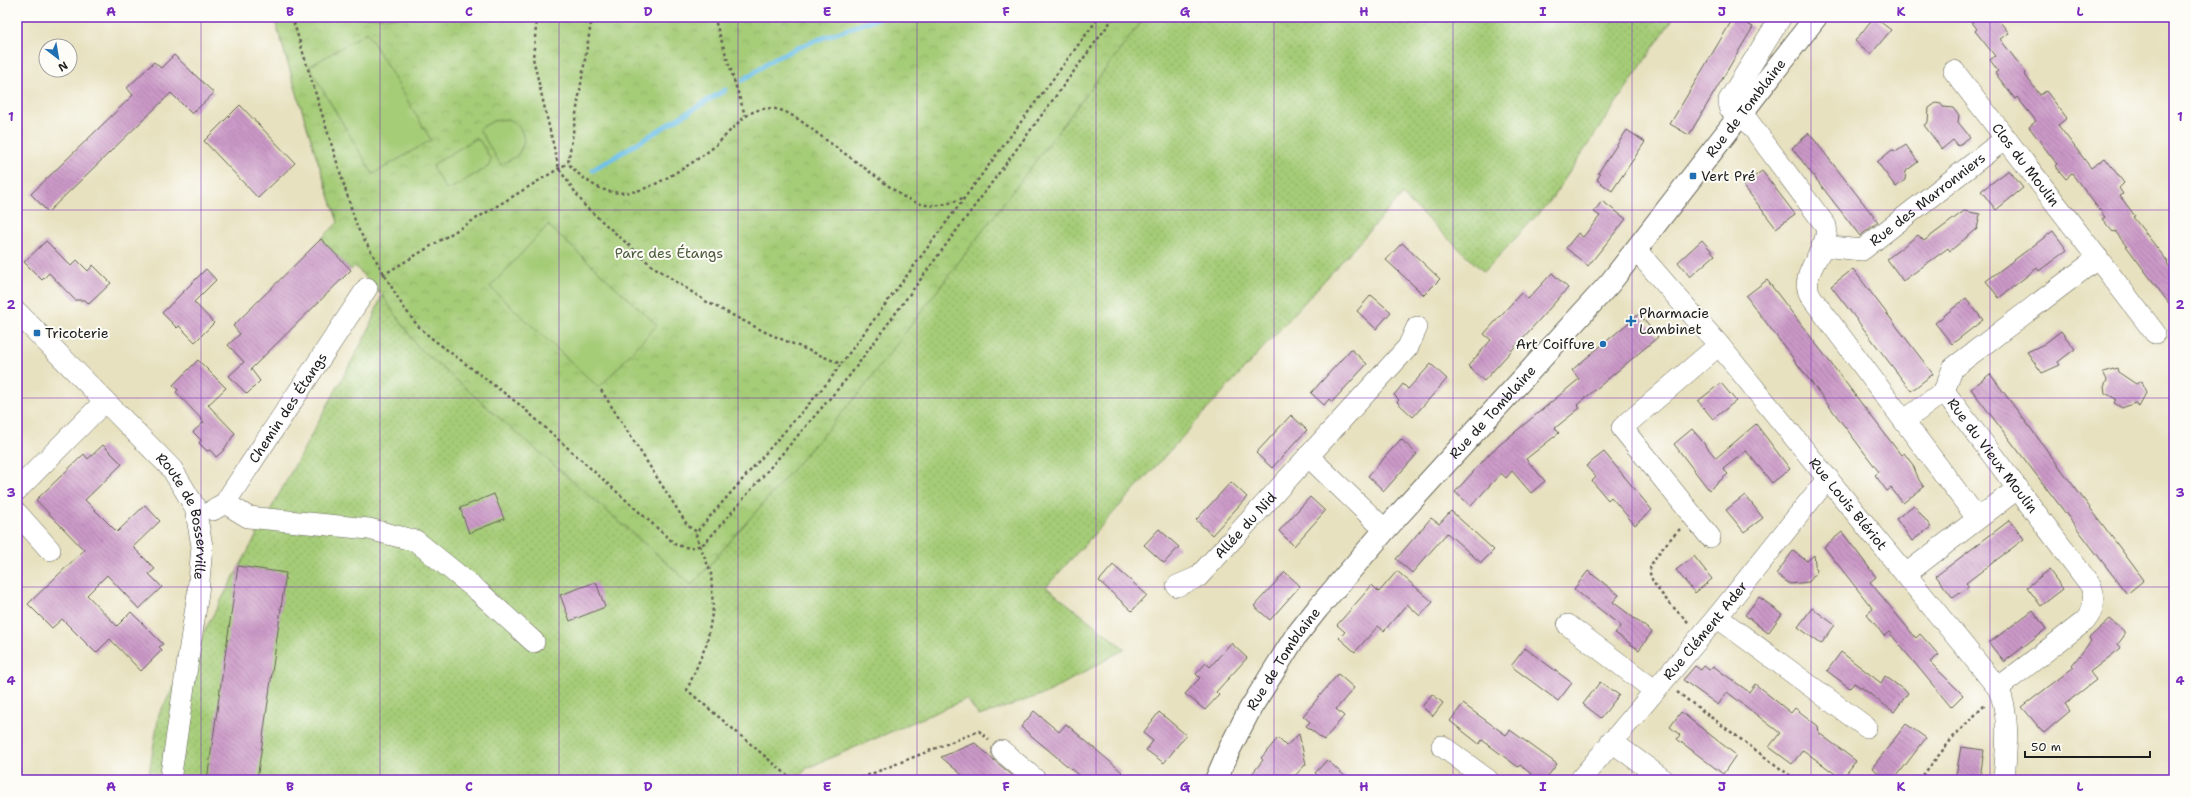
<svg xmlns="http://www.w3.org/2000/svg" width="2191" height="797" font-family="'Shantell Sans',sans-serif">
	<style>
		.grass { fill: url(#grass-dots); stroke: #60744a }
		.park { fill: url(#park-crowns); stroke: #60744a }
		.garden { fill: #a5cc77; stroke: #60744a }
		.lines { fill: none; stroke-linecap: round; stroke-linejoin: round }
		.stream { stroke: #6ec1ea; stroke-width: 5 }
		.building { fill: url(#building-back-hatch) }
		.minor-casing { stroke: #636155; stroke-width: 22 }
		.major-casing { stroke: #636155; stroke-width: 24 }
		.path { stroke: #636155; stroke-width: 2.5; stroke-dasharray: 3 3; stroke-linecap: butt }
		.minor { stroke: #fff; stroke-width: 21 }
		.major { stroke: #fff; stroke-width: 22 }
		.grid { fill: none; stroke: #7b2cbf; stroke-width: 1; stroke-opacity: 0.55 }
		.poi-dot { fill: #1f6fb2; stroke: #fdfcf7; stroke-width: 1.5 }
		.labels { text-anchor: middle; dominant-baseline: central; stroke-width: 4; stroke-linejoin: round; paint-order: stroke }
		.street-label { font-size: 14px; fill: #1c1c1c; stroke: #fdfcf7 }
		.poi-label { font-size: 14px; fill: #1c1c1c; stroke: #fdfcf7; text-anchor: start }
		.park-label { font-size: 14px; fill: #4c5a3c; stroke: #fdfcf7 }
		.neatline { fill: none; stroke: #7b2cbf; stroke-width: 1.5 }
		.grid-label { font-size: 13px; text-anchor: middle; font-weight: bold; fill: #7b2cbf }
	</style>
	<defs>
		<pattern id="grass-dots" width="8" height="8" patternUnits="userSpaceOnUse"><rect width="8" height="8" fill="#a5cc77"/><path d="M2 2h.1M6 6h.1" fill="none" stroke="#8daf66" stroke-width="1.8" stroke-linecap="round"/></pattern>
		<pattern id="park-crowns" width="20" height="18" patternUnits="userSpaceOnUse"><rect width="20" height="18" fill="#a5cc77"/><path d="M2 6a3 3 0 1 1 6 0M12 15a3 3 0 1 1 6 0" fill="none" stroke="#8daf66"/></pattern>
		<pattern id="building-back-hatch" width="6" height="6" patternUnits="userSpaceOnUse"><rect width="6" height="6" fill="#cb99c7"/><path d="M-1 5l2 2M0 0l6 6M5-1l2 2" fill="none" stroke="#a47ca1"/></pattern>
	</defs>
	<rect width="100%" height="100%" fill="#fdfcf7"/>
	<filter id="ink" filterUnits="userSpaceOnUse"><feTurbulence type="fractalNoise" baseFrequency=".025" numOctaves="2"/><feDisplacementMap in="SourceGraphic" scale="8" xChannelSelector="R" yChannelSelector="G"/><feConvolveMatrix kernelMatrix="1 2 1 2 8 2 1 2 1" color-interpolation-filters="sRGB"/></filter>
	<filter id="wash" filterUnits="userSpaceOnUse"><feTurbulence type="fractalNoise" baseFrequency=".012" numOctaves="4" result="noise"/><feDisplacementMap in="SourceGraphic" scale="16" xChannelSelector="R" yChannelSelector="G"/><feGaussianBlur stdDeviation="0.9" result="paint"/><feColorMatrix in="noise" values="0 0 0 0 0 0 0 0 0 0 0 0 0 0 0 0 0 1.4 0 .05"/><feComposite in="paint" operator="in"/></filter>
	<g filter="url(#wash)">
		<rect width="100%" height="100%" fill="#e7e1bf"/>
		<path class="grass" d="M274 17H1674L1550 201 1484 272 1402 195 1046 587 1125 649 1047 693 979 716 967 699 807 768 797 780H148L159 714 367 333 382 295 355 266 351 270 321 239 338 222 313 146Z"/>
		<path class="park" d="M274 17H1145L861 391 692 585 418 347 382 295 355 266 351 270 321 239 338 222 313 146Z"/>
		<path class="garden" d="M367 32 431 140 373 174 309 67Z
			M507 119C518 123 523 130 524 142L518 155 501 165 479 129 493 121Z
			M475 139 480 141 491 160 489 166 450 189 445 188 433 168 434 164Z
			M548 225 657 325 599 388 490 287Z"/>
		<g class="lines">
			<path class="stream" d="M743 80 773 59 809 43 881 17
				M593 170 725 90"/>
		</g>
		<g id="blocks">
			<path class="building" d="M1734 17 1753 27 1689 135 1670 124Z
				M1874 17 1891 30 1871 54 1855 41Z
				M1968 17H1996L2009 33 2000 39 2026 73 2025 75 2040 95 2046 91 2067 118 2058 125 2091 168 2105 158 2124 183 2119 188 2123 194 2120 196 2135 216 2133 217 2168 262 2167 263 2174 273V310L2115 231 2113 232 2102 219 2105 217 2072 174 2066 179 2055 166 2057 164 2029 127 2036 121 2017 97 2015 99 1995 73 1998 71 1990 60 1995 56 1975 31 1977 29Z
				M174 55 214 93 192 114 171 93 48 212 31 194 133 95 127 88 154 62 161 68Z
				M1936 103 1941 104 1943 107 1954 108 1959 115 1958 122 1970 137 1958 146 1953 140 1942 149 1924 125 1928 122 1929 108Z
				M240 105 295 163 258 198 204 141Z
				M1627 130 1645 142 1612 191 1597 180 1600 174 1598 173Z
				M1809 133 1878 222 1860 236 1792 148Z
				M1906 145 1918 162 1906 171 1905 180 1896 187 1877 162 1892 150 1897 151Z
				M2009 170 2023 188 1996 210 1981 191Z
				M1762 171 1795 214 1776 228 1743 185Z
				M1602 201 1626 219 1588 266 1566 248 1578 233 1583 237 1600 216 1594 212Z
				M1964 211 1980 214 1977 229 1950 251 1948 248 1903 281 1887 259 1918 235 1924 241Z
				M2053 231 2067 250 2039 271 2037 268 1999 298 1986 281Z
				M321 239 351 270 251 369 260 381 247 394 229 376 244 362 228 345 240 334 233 326Z
				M1702 240 1715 255 1690 277 1678 262Z
				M46 241 71 266 77 260 88 271 93 265 111 283 89 304 85 300H75L49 273 42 280 24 262Z
				M1402 243 1440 279 1424 295 1386 260Z
				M206 269 216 280 194 302 214 323 195 342 179 326 177 328 162 313Z
				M1853 269 1933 374 1911 391 1831 286Z
				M1552 273 1568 288 1484 381 1468 366 1491 340 1484 334 1521 293 1528 299Z
				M1767 280 1901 455 1904 453 1913 465 1919 480 1924 487 1903 503 1891 488 1887 491 1875 475 1879 472 1746 296Z
				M1371 295 1391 312 1376 329 1357 311Z
				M1966 298 1983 320 1952 344 1935 323Z
				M1639 314 1658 337 1577 405 1580 408 1555 428 1559 433 1526 459 1545 481 1531 493 1512 471 1506 478 1501 473 1471 506 1455 492 1491 452 1579 379 1572 370Z
				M2061 331 2075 349 2058 362 2060 365 2042 373 2027 352 2044 344Z
				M1351 349 1367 364 1332 402 1329 399 1324 405 1311 393Z
				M198 360 226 388 208 405 235 433 223 451 216 457 210 450 207 451 199 443 201 440 193 432 204 422 176 392 178 390 173 385Z
				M1431 364 1447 379 1413 417 1397 402 1399 400 1394 395 1403 384 1408 389Z
				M2117 368 2118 372 2136 384 2142 381 2146 393 2139 406 2135 403 2122 408 2114 403 2116 399 2105 393 2104 387 2107 380 2103 372Z
				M1990 374 2144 580 2127 594 1971 389Z
				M1721 383 1736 401 1713 419 1698 401Z
				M1291 415 1307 430 1272 468 1256 453Z
				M1756 424 1790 469 1772 483 1746 451 1723 469 1728 474 1709 490 1674 444 1692 429 1716 458Z
				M1401 439 1417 454 1384 491 1368 476Z
				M103 445 122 464 85 500 117 532 145 505 160 521 133 547 155 569 149 574 162 587 139 609 107 575 87 595 117 626 131 612 163 644 159 647 162 650 141 671 110 639 96 653 62 619 52 628 28 604 84 550 36 500 84 454 88 459Z
				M1604 452 1652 510 1635 525 1611 497 1608 500 1592 481 1596 477 1586 466Z
				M1231 482 1247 497 1212 535 1196 520Z
				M494 494 504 519 469 533 460 508Z
				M1745 495 1763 518 1744 532 1726 510Z
				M1310 497 1325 511 1294 546 1279 531Z
				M1914 505 1931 527 1912 541 1896 519Z
				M1451 511 1494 550 1481 563 1447 533 1412 573 1396 559 1431 518 1439 524Z
				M2010 520 2024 539 1966 583 1969 587 1953 598 1936 576Z
				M1159 529 1179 547 1164 563 1144 545Z
				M1842 532 1876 577 1870 582 1916 638 1920 634 1939 655 1930 662 1963 695 1951 707 1889 632 1884 636 1867 614 1873 609 1824 547Z
				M1793 551 1807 561 1814 555 1816 573 1809 582 1790 584 1776 574Z
				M1694 556 1712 579 1695 593 1676 570Z
				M1113 565 1147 595 1132 611 1099 581Z
				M238 566 286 573 257 780H207Z
				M2049 570 2063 589 2041 606 2027 587Z
				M1397 571 1433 602 1420 616 1407 604 1384 631 1378 626 1355 652 1339 638 1345 632 1337 625 1372 585 1379 592Z
				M1588 571 1619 595 1613 602 1652 632 1639 650 1615 633 1621 626 1574 589Z
				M1285 572 1300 586 1270 620 1254 606Z
				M596 582 605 607 570 621 560 595Z
				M1759 597 1782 614 1768 633 1745 615Z
				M1812 608 1835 625 1821 644 1798 627Z
				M2033 610 2046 629 2004 662 1989 643Z
				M2110 619 2124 631V636L2118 644 2121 648 2090 672 2096 680 2065 704 2070 711 2044 733 2022 707 2074 667 2072 665 2091 641 2089 638Z
				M1231 643 1247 658 1216 692 1219 695 1205 710 1185 694 1200 678 1196 674 1206 663 1210 667Z
				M1525 648 1572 683 1558 701 1511 666Z
				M1841 652 1881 683 1885 676 1908 693 1894 712 1862 688 1854 683 1850 688 1827 671Z
				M1695 666 1701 670 1704 666 1709 670 1713 666 1749 692 1755 684 1791 713 1795 708 1818 726 1819 733 1856 761 1842 779 1803 750 1792 764 1769 747 1780 733 1727 692 1718 705 1683 680Z
				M1338 674 1354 688 1336 709 1344 716 1324 740 1306 726 1310 722 1303 716Z
				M1600 682 1619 695 1601 718 1583 704Z
				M1432 694 1443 703 1433 716 1422 707Z
				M1463 704 1506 735 1510 730 1557 764 1545 780H1539L1520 765 1518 767 1482 740 1479 744 1450 721Z
				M1034 711 1059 732 1066 724 1122 772 1114 780H1084L1021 727Z
				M1159 712 1186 735 1164 763 1146 750 1153 741 1143 733Z
				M1681 712 1736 755 1723 774 1677 739 1680 735 1670 727Z
				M1906 724 1926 738 1894 780H1889L1872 768Z
				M1299 734 1306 764 1291 780H1247L1263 760 1261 758 1278 738 1286 746Z
				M975 743 994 760 1018 780H968L941 757Z
				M1961 747 1984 750 1980 778 1956 775Z
				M1327 760 1349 780H1323L1315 773Z"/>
		</g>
	</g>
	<g filter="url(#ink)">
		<use href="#blocks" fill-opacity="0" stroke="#636155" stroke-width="1"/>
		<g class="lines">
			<defs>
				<g id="minor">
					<path id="s1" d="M1954 71 2155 333"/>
					<path id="s2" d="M1742 113 1826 226C1831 251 1795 274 1812 298L1904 421 1944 391 2091 586C2096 600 2094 610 2085 621L1998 688"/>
					<path d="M1737 119 1729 107V100L1781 17"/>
					<path id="s3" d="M1822 246 1862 250 2006 138"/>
					<path id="s4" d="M1636 250 1719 345 1998 688C2011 715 2006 751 2004 780"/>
					<path id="s5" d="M17 312 172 469 195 507 202 546 198 593 170 780"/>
					<path d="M1944 391 1953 368 2098 258"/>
					<path d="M1904 421 1977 518"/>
					<path d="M1308 456 1385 530"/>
					<path d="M17 490 105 401"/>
					<path d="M225 503 248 517 369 529 416 541 478 591 534 642"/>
					<path id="s6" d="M213 510 225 503 232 492 367 288"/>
					<path d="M17 513 50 550"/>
					<path d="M1710 537 1622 428 1719 345"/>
					<path d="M1906 574 2018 488"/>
					<path id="s7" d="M1177 586 1198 577 1408 347 1417 327"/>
					<path d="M1717 617 1866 727"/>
					<path d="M1568 625 1654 690"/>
					<path d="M1611 741 1664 780"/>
					<path d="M1442 746 1488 780"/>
					<path d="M1002 751 1036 780"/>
					<path id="s8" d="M1580 780 1717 617 1828 478"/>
				</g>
				<g id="major">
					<path id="s9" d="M1216 780 1229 750 1250 709 1295 637 1318 608 1385 530 1610 283 1816 17"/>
				</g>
			</defs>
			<use href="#minor" class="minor-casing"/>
			<use href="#major" class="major-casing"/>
			<path class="path" d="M292 17 357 227 402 305 417 325 430 337 520 405 676 545C687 548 696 549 706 542L850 375 1114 17
				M537 17 533 58 559 169 585 206 651 265 707 302 767 333 841 364 1099 17
				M592 17 568 163C604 203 633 199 675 173 689 165 703 156 715 146 734 129 750 101 780 110 796 115 812 130 826 140 851 158 877 177 902 196 926 209 940 208 965 197
				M714 17 745 115
				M383 275 568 163
				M601 390 688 526 697 532
				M1680 529C1672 537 1652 558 1650 569 1647 583 1679 613 1689 623
				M1677 692 1796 780
				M793 780 687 690 707 643 713 608 711 573 696 536 699 529 829 381 841 364
				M856 780 979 731 989 740
				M1919 780 1955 735 1985 705"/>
			<use href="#minor" class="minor"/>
			<use href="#major" class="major"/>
		</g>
	</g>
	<path class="grid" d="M201 17V780M380 17V780M559 17V780M738 17V780M917 17V780M1096 17V780M1274 17V780M1453 17V780M1632 17V780M1811 17V780M1990 17V780M17 210H2174M17 398H2174M17 587H2174"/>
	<g class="poi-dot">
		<rect x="1689" y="172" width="8" height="8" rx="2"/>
		<path d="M1629 315h4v4h4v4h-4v4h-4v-4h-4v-4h4z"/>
		<rect x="33" y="329" width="8" height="8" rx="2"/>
		<circle cx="1603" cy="344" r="4"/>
	</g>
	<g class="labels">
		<g class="street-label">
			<text stroke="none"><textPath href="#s9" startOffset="859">Rue de Tomblaine</textPath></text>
			<text stroke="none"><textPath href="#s1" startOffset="118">Clos du Moulin</textPath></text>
			<text stroke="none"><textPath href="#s3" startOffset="123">Rue des Marronniers</textPath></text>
			<text stroke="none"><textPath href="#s6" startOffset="128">Chemin des Étangs</textPath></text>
			<text stroke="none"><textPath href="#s9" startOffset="463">Rue de Tomblaine</textPath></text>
			<text stroke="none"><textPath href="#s2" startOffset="502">Rue du Vieux Moulin</textPath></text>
			<text stroke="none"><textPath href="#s4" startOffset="331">Rue Louis Blériot</textPath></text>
			<text stroke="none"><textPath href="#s5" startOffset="270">Route de Bosserville</textPath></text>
			<text stroke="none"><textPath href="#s7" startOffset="93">Allée du Nid</textPath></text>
			<text stroke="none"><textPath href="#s8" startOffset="195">Rue Clément Ader</textPath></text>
			<text stroke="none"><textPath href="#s9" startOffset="139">Rue de Tomblaine</textPath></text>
		</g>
		<g class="poi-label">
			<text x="1701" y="176">Vert Pré</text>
			<text x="1639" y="313">Pharmacie<tspan x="1639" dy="16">Lambinet</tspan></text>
			<text x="45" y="333">Tricoterie</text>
			<text x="1595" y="344" text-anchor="end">Art Coiffure</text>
		</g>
		<g class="park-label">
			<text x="669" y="253">Parc des Étangs</text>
		</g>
	</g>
	<rect width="2191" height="797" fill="none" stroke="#fdfcf7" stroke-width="44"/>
	<g transform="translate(58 58) rotate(149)"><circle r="19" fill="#fdfcf7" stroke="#a3a29f"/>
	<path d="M0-3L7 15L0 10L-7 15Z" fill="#1f6fb2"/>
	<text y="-6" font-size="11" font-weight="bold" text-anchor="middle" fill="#1c1c1c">N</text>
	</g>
	<path d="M2025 751v6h125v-6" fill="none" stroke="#1c1c1c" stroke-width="2"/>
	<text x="2031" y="751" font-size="12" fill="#1c1c1c" stroke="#fdfcf7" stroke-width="3" paint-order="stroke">50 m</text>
	<rect x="22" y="22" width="2147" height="753" class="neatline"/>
	<g class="grid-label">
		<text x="111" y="16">A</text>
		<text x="290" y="16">B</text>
		<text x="469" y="16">C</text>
		<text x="648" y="16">D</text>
		<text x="827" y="16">E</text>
		<text x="1006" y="16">F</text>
		<text x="1185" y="16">G</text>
		<text x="1364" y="16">H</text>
		<text x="1543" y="16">I</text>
		<text x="1722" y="16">J</text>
		<text x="1901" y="16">K</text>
		<text x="2080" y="16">L</text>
		<text x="11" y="121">1</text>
		<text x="2180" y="121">1</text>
		<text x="11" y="309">2</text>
		<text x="2180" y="309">2</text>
		<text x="11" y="497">3</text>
		<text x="2180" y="497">3</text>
		<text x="11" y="685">4</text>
		<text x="2180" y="685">4</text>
		<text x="111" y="791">A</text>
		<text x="290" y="791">B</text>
		<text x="469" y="791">C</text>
		<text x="648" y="791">D</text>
		<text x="827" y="791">E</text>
		<text x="1006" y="791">F</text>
		<text x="1185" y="791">G</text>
		<text x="1364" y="791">H</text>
		<text x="1543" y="791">I</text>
		<text x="1722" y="791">J</text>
		<text x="1901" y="791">K</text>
		<text x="2080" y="791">L</text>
	</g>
</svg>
